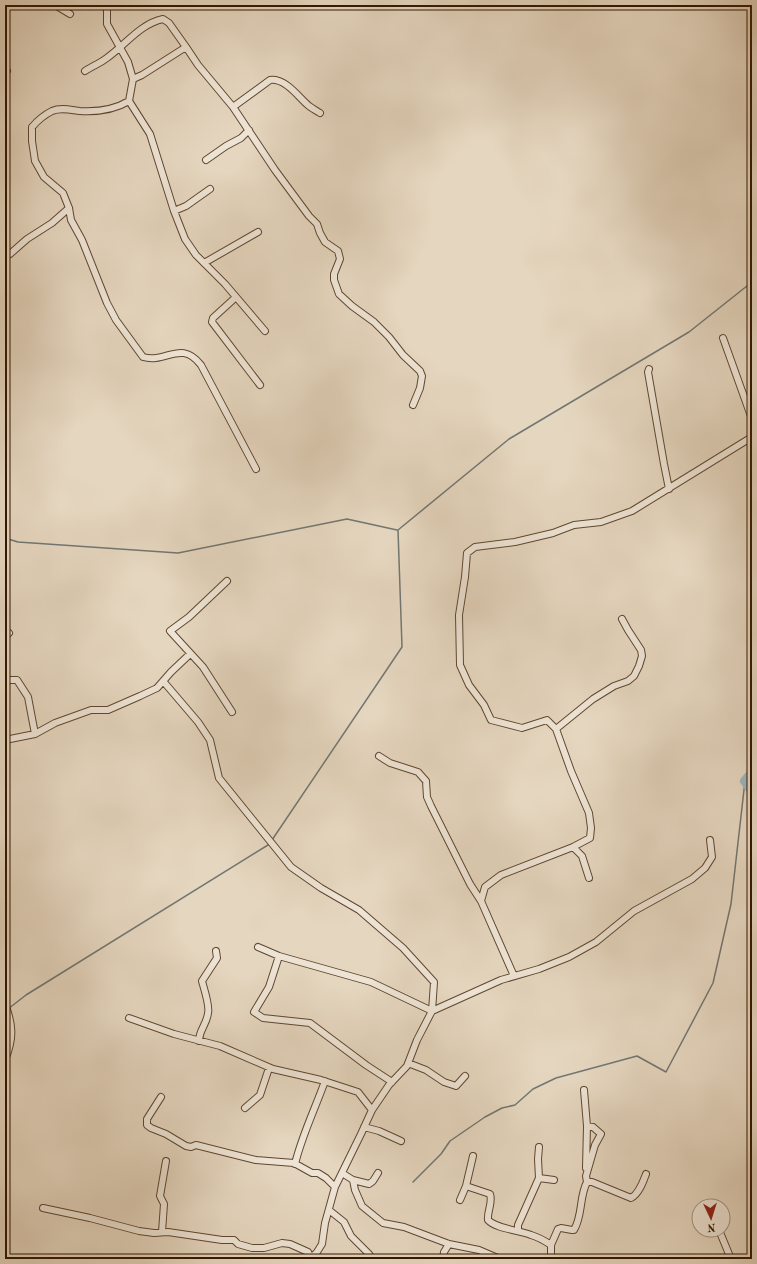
<svg xmlns="http://www.w3.org/2000/svg" width="757" height="1264" font-family="'Old Standard TT',serif">
	<style>
		.lines { fill: none; stroke-linecap: round; stroke-linejoin: round }
		.stream { stroke: #727672; stroke-width: 1.5 }
		.river { stroke: #9cb6be; stroke-width: 10 }
		.minor-casing { stroke: #5f4730; stroke-width: 8 }
		.minor { stroke: #eee4d5; stroke-width: 6 }
	</style>
	<rect width="100%" height="100%" fill="#e5d6bf"/>
	<filter id="stains"><feTurbulence type="fractalNoise" baseFrequency=".005" numOctaves="4"/><feColorMatrix values="0 0 0 0 .2 0 0 0 0 .09 0 0 0 0 .02 0 0 0 .5 -.17"/></filter>
	<radialGradient id="worn" r=".72"><stop offset=".6" stop-color="#630" stop-opacity="0"/><stop offset="1" stop-color="#630" stop-opacity=".3"/></radialGradient>
	<g class="lines">
		<path class="stream" d="M5 538 18 542 178 553 347 519 397 530
			M272 840 402 647 398 530 509 439 689 332 752 282
			M8 1009 26 995 268 845
			M413 1182 441 1154 450 1141 485 1117 502 1108 515 1105 533 1089 556 1078 637 1056 666 1072 713 983 731 904 745 781"/>
		<path class="river" d="M752 773 745 781 752 791"/>
		<defs>
			<path id="minor" d="M55 5 70 14
				M107 5V24L128 62 133 79 129 101C114 110 97 112 80 111 71 110 61 107 52 111 44 115 38 120 32 127V141L35 161 44 177 63 193 69 208 71 220 82 240 107 303 116 320 143 357C166 364 181 339 201 365L256 469
				M5 70 7 71
				M85 71C91 67 98 64 104 60 124 47 139 24 163 19L169 23 186 47
				M133 79 142 75 186 47 198 65 233 107 275 170 309 216 317 224 320 233 325 242 338 251 340 259 334 274V280L339 294 352 306 374 322 389 337 403 355 420 371 422 376 420 388 413 405
				M129 101 150 134 174 211 185 239 196 255 225 284 265 331
				M233 107 270 80C286 78 299 98 309 106 313 109 317 111 320 113
				M206 160 226 146 241 138 249 130
				M174 211 186 206 210 189
				M5 256 10 254 27 239 52 223 69 208
				M204 263 258 232
				M236 297 213 318 212 322 260 385
				M723 338 752 419
				M649 369 648 372 664 464 669 489
				M227 581 189 617 170 631 203 667 232 712
				M5 637 9 633
				M5 680H17L28 697 35 734
				M163 681 198 722 210 740 219 778 291 867 321 888 359 910 403 948 434 982 432 1011 417 1040 407 1066 389 1085 372 1110 361 1134 335 1187
				M556 729 593 699 614 686 628 681 634 676 639 666 642 656 641 650 628 630 622 619
				M5 740 35 734 55 723 91 710H108L140 696 157 688 171 672 190 654
				M379 756 390 763 418 772 426 781 427 797 431 806 470 884 481 901
				M573 847 582 856 589 878
				M258 947 279 956 371 982 432 1011 501 980 539 969 569 957 596 942 634 911 692 879 705 868 712 857 710 840
				M279 956 269 987 254 1012 263 1018 310 1023 366 1065 392 1082
				M514 976 481 901 485 887 501 875 573 847 590 838 591 828 589 813 571 771 556 729 547 720 522 728 491 720 484 705 469 685 460 665 459 615 465 577 467 553 475 547 515 542 553 533 574 525 601 522 632 511 752 437
				M5 1004C13 1025 14 1038 5 1060
				M129 1018 174 1034 220 1046 273 1069 321 1080 358 1092 372 1110
				M199 1041C199 1030 207 1024 208 1013 210 1006 204 989 202 981L217 958 216 951
				M408 1063 426 1070 444 1082 456 1086 465 1076
				M584 1090 587 1126 593 1127 601 1134 595 1145 586 1176 587 1182
				M161 1097 147 1119V1125L151 1128 166 1134 186 1146 191 1147 196 1145 256 1160 294 1163 312 1173H318L326 1178 335 1187 325 1223 322 1244 317 1252 310 1259
				M245 1108 260 1095 269 1068
				M364 1127 379 1131 401 1141
				M473 1156 466 1186 490 1194C493 1203 487 1211 488 1220 496 1229 519 1230 531 1235 538 1237 545 1241 551 1245V1254L549 1259
				M295 1164C302 1135 315 1109 325 1081
				M586 1168 587 1126
				M342 1173 353 1180 355 1190 362 1206 383 1223 404 1227 449 1244 479 1250 500 1259
				M539 1178 554 1180
				M353 1180 369 1184 373 1181 378 1173
				M460 1200 466 1186
				M43 1208 90 1218 139 1231 154 1233 168 1232 222 1240H234L238 1244 252 1248H264L282 1243 290 1244 308 1252 311 1258
				M329 1210 344 1222 351 1236 369 1254 372 1259
				M719 1230 731 1259
				M518 1231V1225L539 1178 538 1159 539 1147
				M162 1232 164 1204 160 1196 166 1161
				M551 1245 558 1229 561 1228 572 1230H574C583 1215 579 1197 587 1182H592L631 1198C639 1194 643 1182 646 1174
				M443 1259 444 1252 449 1244
				M628 1259H629"/>
		</defs>
		<use href="#minor" class="minor-casing"/>
		<use href="#minor" class="minor"/>
	</g>
	<rect width="757" height="1264" fill="none" stroke="#e5d6bf" stroke-width="20"/>
	<rect x="6" y="6" width="745" height="1252" fill="none" stroke="#321700" stroke-width="2"/>
	<rect x="10" y="10" width="737" height="1244" fill="none" stroke="#321700"/>
	<g transform="translate(711 1218) rotate(176)"><circle r="19" fill="#eee4d5" stroke="#a39280"/>
	<path d="M0-3L7 15L0 10L-7 15Z" fill="#8f2418"/>
	<text y="-6" font-size="11" font-weight="bold" text-anchor="middle" fill="#321700">N</text>
	</g>
	<rect width="100%" height="100%" filter="url(#stains)"/>
	<rect width="100%" height="100%" fill="url(#worn)"/>
</svg>
